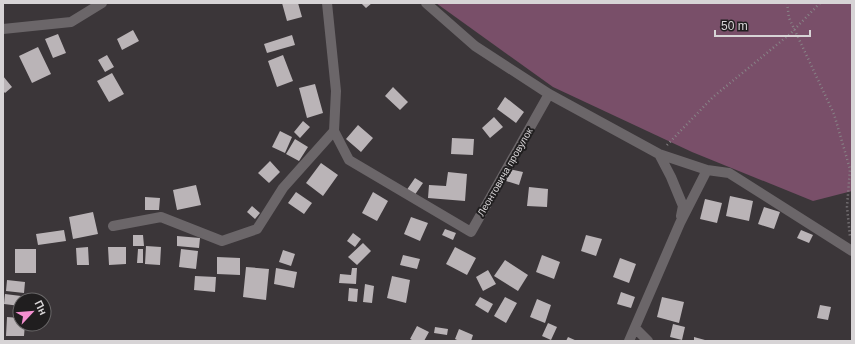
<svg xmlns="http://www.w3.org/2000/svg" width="855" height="344" font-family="Helvetica,sans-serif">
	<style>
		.green { fill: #794f69 }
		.building { fill: #bab4b7 }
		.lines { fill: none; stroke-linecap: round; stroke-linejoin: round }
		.path { stroke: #888487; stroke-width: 2.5; stroke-dasharray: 1 3; stroke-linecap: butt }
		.minor { stroke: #6b6669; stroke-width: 10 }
		.labels { text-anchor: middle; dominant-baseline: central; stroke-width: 4; stroke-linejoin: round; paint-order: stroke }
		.street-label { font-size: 10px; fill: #d7d4d6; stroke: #201e1f }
	</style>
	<rect width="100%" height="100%" fill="#3b3639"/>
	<path class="green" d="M436 3H852V191L813 201 692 152 553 87Z"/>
	<path class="building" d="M282 3H298L302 17 287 21Z
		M361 3H372L366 8Z
		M133 30 139 41 122 50 117 39Z
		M58 34 66 53 53 58 45 39Z
		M292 35 295 45 267 53 264 44Z
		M38 47 51 74 32 83 19 56Z
		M107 55 114 67 105 72 98 60Z
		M283 55 293 81 277 87 268 61Z
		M112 73 124 94 109 102 97 81Z
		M3 76 12 87 5 93 3 91Z
		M315 84 323 113 307 118 299 88Z
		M393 87 408 102 400 110 385 96Z
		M505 97 524 112 516 123 497 109Z
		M494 117 503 127 490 138 482 128Z
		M303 121 310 127 300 138 294 132Z
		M358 125 373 138 361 152 346 139Z
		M280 131 292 137 285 153 272 147Z
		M452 138 474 139 473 155 451 154Z
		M295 139 308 147 299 161 286 154Z
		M270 161 280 172 269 183 258 173Z
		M321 163 338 175 323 196 306 183Z
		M509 169 523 172 519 185 506 181Z
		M448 172 467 174 465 201 428 198 429 185 446 186Z
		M415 178 423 183 414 196 406 191Z
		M196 185 201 205 177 210 173 190Z
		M529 187 548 189 547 207 527 206Z
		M296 192 312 203 304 214 288 203Z
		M373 192 388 201 377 221 362 213Z
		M730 196 753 201 749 221 726 216Z
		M145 197 160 198 159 210H145Z
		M705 199 722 203 717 223 700 219Z
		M252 206 260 213 255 219 247 212Z
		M764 207 780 212 774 229 758 224Z
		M93 212 98 234 73 239 69 217Z
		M411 217 428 223 420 241 404 234Z
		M445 229 456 233 453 240 442 235Z
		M64 230 66 241 38 245 36 234Z
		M801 230 813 235 809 243 797 238Z
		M353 233 361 239 355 247 347 241Z
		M133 235H143L144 246H133Z
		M586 235 602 239 596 256 581 251Z
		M177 236 200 238 199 248 177 246Z
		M363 243 371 251 357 265 348 257Z
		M146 246 161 247 160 265 145 264Z
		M88 247 89 265H77L76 248Z
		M108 247H126V264L109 265Z
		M455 247 476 258 467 275 446 264Z
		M15 249H36V273H15Z
		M138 249H143V263H137Z
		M181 249 198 251 196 269 179 267Z
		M283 250 295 254 291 266 279 262Z
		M403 255 420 259 417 269 400 265Z
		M542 255 560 262 554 279 536 272Z
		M217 257 240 258V275L217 274Z
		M620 258 636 264 629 283 613 277Z
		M505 260 528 275 518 291 494 276Z
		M246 267 269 269 266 300 243 297Z
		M276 268 297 272 294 288 274 284Z
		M352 268H357L356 284 339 283 340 274 351 275Z
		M488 270 496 284 483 291 476 277Z
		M195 276 216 277 215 292 194 290Z
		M392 276 410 280 406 303 387 298Z
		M7 280 25 282 24 293 6 291Z
		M365 284 374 286 372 303 363 302Z
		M349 288 358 289 357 302 348 301Z
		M621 292 635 297 631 308 617 304Z
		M5 294 21 296 20 306 4 304Z
		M480 297 493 304 488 313 475 305Z
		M505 297 517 303 506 323 494 316Z
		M662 297 684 302 679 323 657 317Z
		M537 299 551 305 545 323 530 317Z
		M820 305 831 307 828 320 817 318Z
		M7 317 20 318V324H25L24 336H6Z
		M548 323 557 327 551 340 542 336Z
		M673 324 685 327 682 340 670 337Z
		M417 326 429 332 424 341H414L410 339Z
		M435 327 448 329 447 335 434 333Z
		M459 329 473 335 471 341H459L455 339Z
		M568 337 577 341H566Z
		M694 337 705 340V341H694Z"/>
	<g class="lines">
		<path class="path" d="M787 3 789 18 834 114 850 169 847 207 850 237
			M667 145 713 97 790 34 820 3"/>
		<path class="minor" d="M327 3 336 91 334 131 349 160 471 232 549 94
			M426 3 475 46 549 94 659 154 707 170 729 173 852 251
			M3 29 71 22 102 3
			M659 154 671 177 683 206 681 216
			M113 226 161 217 222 241 257 229 283 188 334 131
			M636 329 648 341
			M629 341 680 223 707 170"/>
	</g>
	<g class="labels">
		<g class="street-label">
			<text transform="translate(505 172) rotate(-60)">Леонтовича провулок</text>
		</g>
	</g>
	<rect width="855" height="344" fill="none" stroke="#d7d4d6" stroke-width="8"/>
	<g transform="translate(32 312) rotate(64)"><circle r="19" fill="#201e1f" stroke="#696768"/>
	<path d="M0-3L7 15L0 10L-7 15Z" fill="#f590d1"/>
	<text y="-6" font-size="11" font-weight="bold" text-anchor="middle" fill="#d7d4d6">Пн</text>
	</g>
	<path d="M715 30v6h95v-6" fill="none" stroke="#d7d4d6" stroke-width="2"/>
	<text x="721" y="30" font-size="12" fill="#d7d4d6" stroke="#201e1f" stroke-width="3" paint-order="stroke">50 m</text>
</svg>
